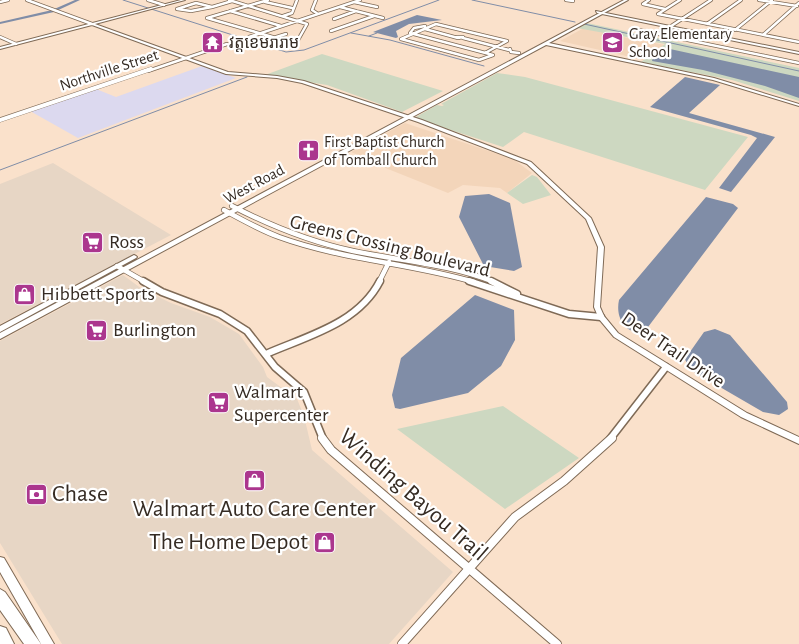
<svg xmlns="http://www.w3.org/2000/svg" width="799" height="644" font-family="'Alegreya Sans','Noto Sans Khmer',sans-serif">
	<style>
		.commercial { fill: #e7d6c5 }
		.industrial { fill: #dcd9ef }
		.built { fill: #f3d5ba }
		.green { fill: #cdd8c1 }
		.water { fill: #808da7 }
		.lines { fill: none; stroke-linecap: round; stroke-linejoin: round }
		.stream { stroke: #808da7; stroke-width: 1 }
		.river { fill: #808da7; fill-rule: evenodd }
		.minor-far4-casing { stroke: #7f6a56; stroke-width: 4 }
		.minor-far3-casing { stroke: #7f6a56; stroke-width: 5 }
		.minor-far2-casing { stroke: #7f6a56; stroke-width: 6 }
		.minor-far1-casing { stroke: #7f6a56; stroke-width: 9 }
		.minor-casing { stroke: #7f6a56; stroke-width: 10 }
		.tertiary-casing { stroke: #7f6a56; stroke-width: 2 }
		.secondary-casing { stroke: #7f6a56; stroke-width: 2 }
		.motorway-casing { stroke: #7f6a56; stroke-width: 2 }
		.minor-far4 { stroke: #fff; stroke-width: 2.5 }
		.minor-far3 { stroke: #fff; stroke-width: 4 }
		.minor-far2 { stroke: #fff; stroke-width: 4.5 }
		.minor-far1 { stroke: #fff; stroke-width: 6 }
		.minor { stroke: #fff; stroke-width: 8 }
		.tertiary { fill: #fff; fill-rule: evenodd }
		.secondary { fill: #fff; fill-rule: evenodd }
		.motorway { fill: #fff; fill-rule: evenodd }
		.labels { text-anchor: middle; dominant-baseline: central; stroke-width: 4.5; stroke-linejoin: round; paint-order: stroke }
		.far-poi-label { font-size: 16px; fill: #352b23; stroke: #fff; text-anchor: start }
		.far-street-label { font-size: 16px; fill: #352b23; stroke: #fff }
		.poi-label { font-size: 20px; fill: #352b23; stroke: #fff; text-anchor: start }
		.street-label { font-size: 20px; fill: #352b23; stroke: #fff }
		.near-poi-label { font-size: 24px; fill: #352b23; stroke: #fff; text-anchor: start }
		.near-street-label { font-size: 24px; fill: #352b23; stroke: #fff }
	</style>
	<rect width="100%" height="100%" fill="#fae1cb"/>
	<path class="commercial" d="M53 163 171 235 0 324V184Z
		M123 275 142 289 171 303 210 317 239 334 263 367 267 377 297 399 304 416 312 450 453 572 389 644H62L0 543V341Z"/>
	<path class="industrial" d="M202 66 236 78 78 138 30 111 96 89 116 97Z"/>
	<path class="built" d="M584 28 633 39 665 45 644 60 560 41Z
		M405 123 513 159 532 173 507 193 500 188 463 185 448 193 358 157 360 156 351 152Z"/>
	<path class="green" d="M587 23 799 68V101L732 80 641 62 665 44 577 28Z
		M322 54 443 91 402 112 327 85 265 75Z
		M497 73 525 77 748 137 705 190 524 132 503 147 414 118 437 105 442 106 444 105 441 104Z
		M532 175 537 177 551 195 523 204 507 193Z
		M503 406 579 458 505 509 397 429Z"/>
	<path class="water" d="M417 15 442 20 409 24 396 31 398 37 396 38 373 32Z
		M670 49 799 77V98L765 86 703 70 652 61 653 58 661 55 662 51Z
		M685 77 720 85 689 113 775 137 731 192 719 188 757 138 751 135 650 107Z
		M489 194 510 203 522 267 514 271 484 266 459 217 465 196Z
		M706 197 733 204 738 208 645 331C626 336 615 318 619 300Z
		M475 295 514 310 515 340 501 366 468 393 400 409 395 408 392 395 401 358Z
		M715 329 730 335 787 402 788 409 779 415 763 412 689 369 685 359 704 332Z"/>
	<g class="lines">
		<path class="stream" d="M123 0 286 52 304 50 439 0
			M472 0 575 22
			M584 24 799 71
			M351 33 390 40 484 66
			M369 36 377 33
			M0 170 247 77"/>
		<path class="river" d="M75 0H80L54 12 0 24V22L52 10Z"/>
		<defs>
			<path id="minor-far4" d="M27 0 92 24
				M148 0 164 5
				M316 0 312 10 318 14
				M566 0 573 1
				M649 0 643 4 665 9
				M680 0 658 14 799 42
				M759 0 797 6
				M0 2 8 0
				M265 2 292 8
				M354 2 377 7
				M196 3 212 7 191 11 177 9Z
				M212 7 232 1
				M340 7 383 18
				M230 11 281 26
				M283 16 292 13 297 0
				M207 18 290 42 298 40 307 24 229 0
				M207 18 268 0
				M334 19 356 11
				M707 24 741 0
				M425 26 414 28 410 33 493 55
				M425 29 458 38 463 37H457
				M634 29 799 63
				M735 30 772 0
				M331 31 374 16
				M659 34 711 0
				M763 35 799 3
				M0 37 16 44
				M249 37 360 0
				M273 38 286 34
				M463 38 509 50
				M401 39 436 24 507 41 485 53
				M401 39 479 60 493 55
				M510 49 511 52 519 53
				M148 71 227 44"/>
			<path id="minor-far3" d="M0 120 151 69"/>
			<path id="minor-far2" d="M232 206C271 226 311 242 353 251 401 261 449 264 494 282
				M224 210C242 220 260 230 279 237 342 260 410 263 474 282
				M117 266 145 282
				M379 282 389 262"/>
			<path id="minor-far1" d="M143 281 162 292 220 314 247 331 275 367 304 392 323 439
				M469 281 569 314 601 317
				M491 281 517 294
				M266 354C307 336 358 324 380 281
				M610 439 666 367"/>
			<path id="minor" d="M322 438 331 450 557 644
				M402 644 515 517 564 481 612 438"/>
			<path id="tertiary" d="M181 0H185L95 24 228 72 277 76 304 81 422 120 531 162 591 218 604 247 600 307 604 316 618 333 747 413 799 437V444L741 417 614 337 599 319 594 307 598 247 586 219 527 164 418 122 302 83 277 78 226 74 92 25 0 49V47Z
				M596 11 799 52V54L597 13Z"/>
			<path id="secondary" d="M624 0H628L549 43 714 78 799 104V106L713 80 546 45 0 339V333Z
				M134 255 136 256 137 257 136 258 0 332V326Z
				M0 557 4 558 54 644H41L0 572Z"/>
			<path id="motorway" d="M0 589 5 592 41 644H24L0 610Z
				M0 626 6 628 14 644H0Z"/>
		</defs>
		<use href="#minor-far4" class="minor-far4-casing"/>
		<use href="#minor-far3" class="minor-far3-casing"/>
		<use href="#minor-far2" class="minor-far2-casing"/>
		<use href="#minor-far1" class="minor-far1-casing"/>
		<use href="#minor" class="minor-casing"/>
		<use href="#tertiary" class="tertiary-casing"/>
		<use href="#secondary" class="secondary-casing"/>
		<use href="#motorway" class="motorway-casing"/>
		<use href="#minor-far4" class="minor-far4"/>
		<use href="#minor-far3" class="minor-far3"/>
		<use href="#minor-far2" class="minor-far2"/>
		<use href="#minor-far1" class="minor-far1"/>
		<use href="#minor" class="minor"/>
		<use href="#tertiary" class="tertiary"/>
		<use href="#secondary" class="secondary"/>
		<use href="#motorway" class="motorway"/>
	</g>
	<defs>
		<symbol id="temple-square" viewBox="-11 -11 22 22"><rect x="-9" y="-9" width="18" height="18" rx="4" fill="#ab368e" stroke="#fff"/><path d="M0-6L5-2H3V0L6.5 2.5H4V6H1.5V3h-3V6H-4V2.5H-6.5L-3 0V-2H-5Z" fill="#fff"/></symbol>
		<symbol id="school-square" viewBox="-11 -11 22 22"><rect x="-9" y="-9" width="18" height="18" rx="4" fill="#ab368e" stroke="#fff"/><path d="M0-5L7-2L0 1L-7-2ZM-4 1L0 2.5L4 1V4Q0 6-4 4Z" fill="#fff"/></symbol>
		<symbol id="church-square" viewBox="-11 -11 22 22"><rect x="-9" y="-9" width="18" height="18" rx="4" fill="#ab368e" stroke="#fff"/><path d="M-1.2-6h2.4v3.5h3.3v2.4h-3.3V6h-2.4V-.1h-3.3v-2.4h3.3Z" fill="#fff"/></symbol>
		<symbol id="supermarket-square" viewBox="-11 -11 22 22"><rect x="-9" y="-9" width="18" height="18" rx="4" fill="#ab368e" stroke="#fff"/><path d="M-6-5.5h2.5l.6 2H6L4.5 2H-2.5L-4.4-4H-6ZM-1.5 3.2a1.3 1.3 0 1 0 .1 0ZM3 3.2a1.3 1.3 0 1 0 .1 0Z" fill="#fff"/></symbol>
		<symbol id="shop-square" viewBox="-11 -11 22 22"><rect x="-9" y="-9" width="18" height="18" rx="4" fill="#ab368e" stroke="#fff"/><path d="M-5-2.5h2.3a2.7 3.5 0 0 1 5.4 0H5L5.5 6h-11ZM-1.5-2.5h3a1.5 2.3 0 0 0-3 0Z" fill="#fff"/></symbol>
		<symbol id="bank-square" viewBox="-11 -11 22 22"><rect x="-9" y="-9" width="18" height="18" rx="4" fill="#ab368e" stroke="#fff"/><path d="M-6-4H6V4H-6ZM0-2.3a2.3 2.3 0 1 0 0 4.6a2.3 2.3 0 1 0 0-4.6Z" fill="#fff"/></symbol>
	</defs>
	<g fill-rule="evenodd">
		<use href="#temple-square" x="200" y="30" width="25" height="25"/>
		<use href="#school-square" x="600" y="30" width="25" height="25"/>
		<use href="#church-square" x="296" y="138" width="25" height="25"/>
		<use href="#supermarket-square" x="80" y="230" width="25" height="25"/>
		<use href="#shop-square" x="12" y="282" width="25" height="25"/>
		<use href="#supermarket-square" x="84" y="318" width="25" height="25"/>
		<use href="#supermarket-square" x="206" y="390" width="25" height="25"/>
		<use href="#shop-square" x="242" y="468" width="25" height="25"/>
		<use href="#bank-square" x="24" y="482" width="25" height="25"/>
		<use href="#shop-square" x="312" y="530" width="25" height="25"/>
	</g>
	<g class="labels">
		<g class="far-poi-label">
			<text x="629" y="34">Gray Elementary<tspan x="629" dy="18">School</tspan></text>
			<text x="229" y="43">វត្តខេមរារាម</text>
			<text x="324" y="142">First Baptist Church<tspan x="324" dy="18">of Tomball Church</tspan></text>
		</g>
		<g class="far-street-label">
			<text transform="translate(109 70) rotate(-18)">Northville Street</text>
			<text transform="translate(254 184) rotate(-28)">West Road</text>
		</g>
		<g class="poi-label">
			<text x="109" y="242">Ross</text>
			<text x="41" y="294">Hibbett Sports</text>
			<text x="113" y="330">Burlington</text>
			<text x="234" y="392">Walmart<tspan x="234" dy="23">Supercenter</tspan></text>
		</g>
		<g class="street-label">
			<text transform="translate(390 246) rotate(14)">Greens Crossing Boulevard</text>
			<text transform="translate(673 350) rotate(34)">Deer Trail Drive</text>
		</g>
		<g class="near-poi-label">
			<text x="52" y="494">Chase</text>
			<text x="254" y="509" text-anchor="middle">Walmart Auto Care Center</text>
			<text x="308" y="542" text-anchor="end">The Home Depot</text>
		</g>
		<g class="near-street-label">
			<text transform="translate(413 495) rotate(41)">Winding Bayou Trail</text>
		</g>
	</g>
</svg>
